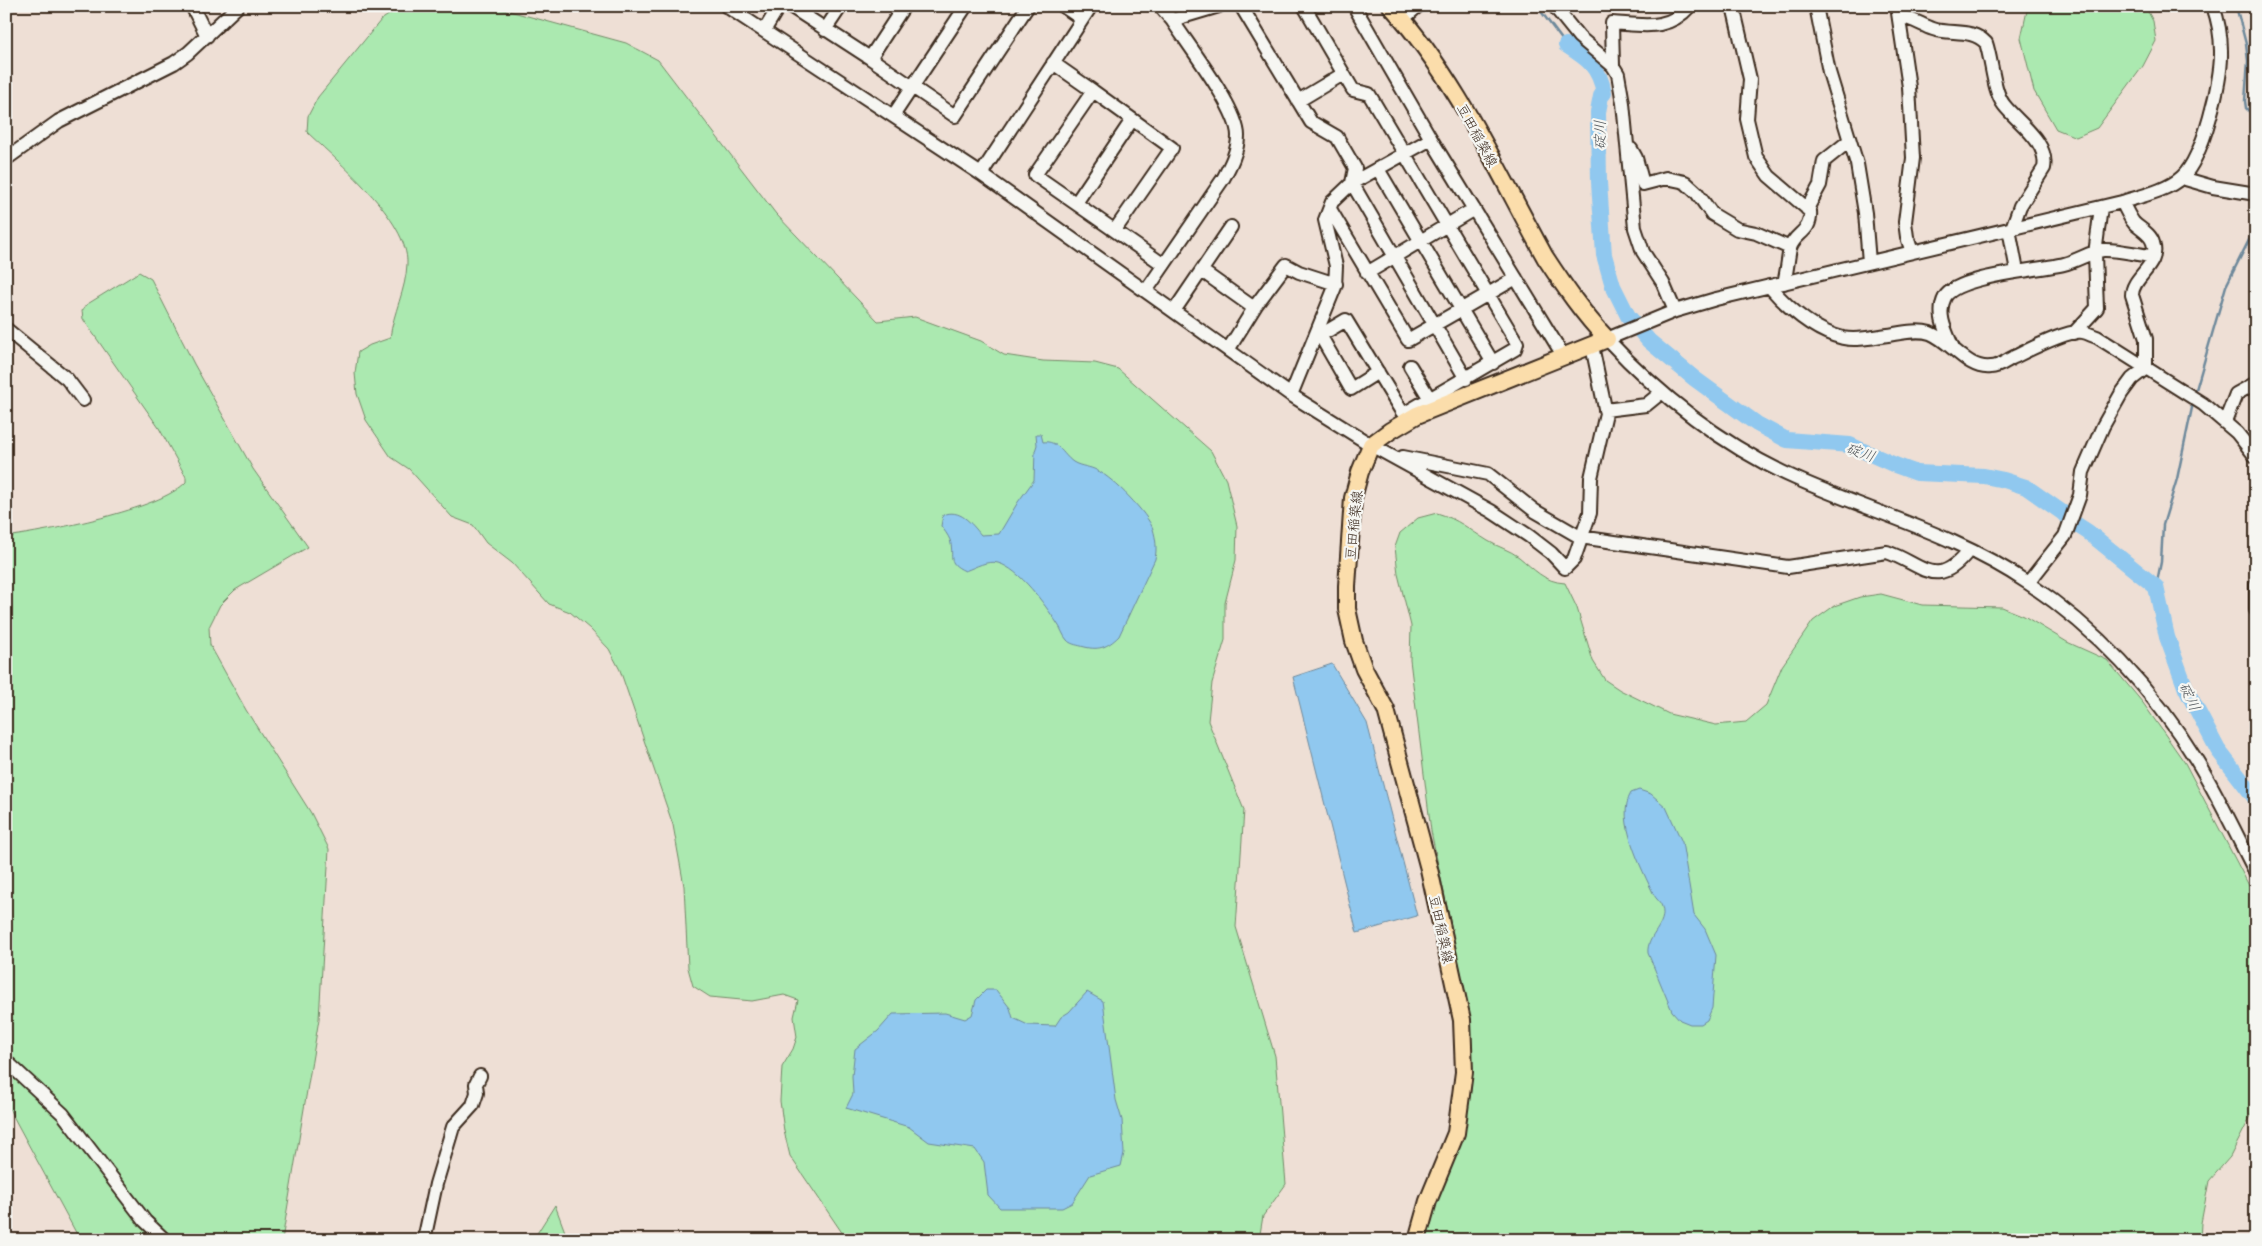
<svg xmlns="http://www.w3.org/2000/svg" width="2262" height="1246" font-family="'Playpen Sans','Klee One',sans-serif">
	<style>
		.green { fill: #abe9b0; stroke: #738a67 }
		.water { fill: #90c8ef; stroke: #6e899b }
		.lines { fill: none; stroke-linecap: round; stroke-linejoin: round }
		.stream { stroke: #6e899b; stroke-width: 2.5 }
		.river { stroke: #90c8ef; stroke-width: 16 }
		.minor-casing { stroke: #3b2a1e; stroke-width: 16 }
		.major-casing { stroke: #3b2a1e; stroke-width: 20 }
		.minor { stroke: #f6f6f2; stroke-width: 12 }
		.major { stroke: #fbddab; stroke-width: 16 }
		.labels { text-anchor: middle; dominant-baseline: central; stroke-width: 4.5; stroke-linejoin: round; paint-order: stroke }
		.street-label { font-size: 14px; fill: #3b2a1e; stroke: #f6f6f2 }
		.water-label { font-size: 15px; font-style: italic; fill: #54595d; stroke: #f6f6f2 }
	</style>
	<rect width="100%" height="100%" fill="#eedfd5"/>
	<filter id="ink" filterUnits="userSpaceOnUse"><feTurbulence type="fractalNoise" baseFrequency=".02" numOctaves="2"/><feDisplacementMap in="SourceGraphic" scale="10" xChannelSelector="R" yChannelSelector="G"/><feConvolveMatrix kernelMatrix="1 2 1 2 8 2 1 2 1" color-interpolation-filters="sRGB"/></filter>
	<g filter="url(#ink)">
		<path class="green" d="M402 6H491L626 43 658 60 776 214 878 321 915 317 981 341 1004 355 1043 361 1095 363 1118 369 1211 451 1226 480 1237 526 1236 560 1225 603V640L1212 683 1208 721 1244 810 1236 927 1275 1056 1286 1184 1263 1216 1259 1240H847L790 1156 784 1131 780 1101 782 1067 793 1049 797 1037 794 1017 798 1000 784 995 752 1001 710 997 693 986 688 968 684 886 673 825 620 670 609 649 590 629 570 612 549 604 512 563 486 543 473 525 452 517 409 469 391 457 366 420 357 394 355 373 358 352 370 345 390 338C393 313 406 290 407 264 409 220 336 160 307 132L308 116 318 97 381 20Z
			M2028 6H2136L2146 8 2153 21 2156 41 2143 66 2097 128 2076 137 2056 129 2034 91 2021 38Z
			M139 272 151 279 194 364 253 469 308 547 235 590 220 605 209 627 210 645 246 710 311 813 329 849 319 1019 282 1240H80L6 1103V537C47 531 160 510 186 482V477L159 428 83 319 82 311 86 305Z
			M1437 513C1458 519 1470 530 1488 541 1498 547 1510 550 1519 557 1534 569 1544 582 1565 583L1577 608 1593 661 1605 680 1620 690 1669 714 1716 725 1746 722 1766 705 1782 666 1813 621 1834 606 1860 597 1881 594 1922 605 2002 607 2024 616 2067 642 2107 660 2143 703 2185 763 2256 899V1106L2230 1157 2209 1181 2201 1223 2200 1240H1420L1466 1119 1471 1090 1469 1011 1431 831 1410 660 1411 626 1398 574 1395 547 1400 533 1418 518Z
			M555 1205 568 1240H535L536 1235Z"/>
		<path class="water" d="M1036 434H1041L1043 442C1058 440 1062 454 1073 462 1081 467 1090 466 1098 471 1113 478 1148 514 1153 529 1156 539 1157 548 1155 559L1119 636C1107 648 1098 651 1081 646 1077 645 1070 644 1067 640 1063 636 1061 628 1057 623 1045 605 1020 569 998 563 987 560 976 567 965 571 945 562 955 556 950 540 948 535 944 530 941 526L943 515C960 508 971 523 981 535L999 534 1018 502 1034 480 1035 451 1037 445Z
			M1332 664 1367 723 1417 916 1357 933 1293 677Z
			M1639 790 1651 794 1666 807 1682 842 1694 915 1705 929 1716 955 1712 1008 1707 1020 1701 1024H1690L1680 1020 1672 1011 1648 953C1646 936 1668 925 1662 907 1661 902 1656 899 1654 895 1642 869 1615 819 1631 793Z
			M986 990H996L1010 1008 1013 1018 1028 1025 1055 1026 1061 1017 1069 1012 1087 992 1103 1001 1116 1100 1122 1120 1124 1153 1121 1166 1090 1175 1072 1203 1062 1208H1000L988 1195 984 1162 975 1149 929 1142 909 1127 846 1108 853 1094 852 1076 855 1049 878 1031 893 1014 945 1013 965 1019 972 1015 976 1000Z"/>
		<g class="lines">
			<path class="stream" d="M1537 6 1566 45
				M2236 6 2246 44 2248 61 2245 101 2246 108 2256 118
				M2195 393 2226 286 2256 226
				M2156 587 2161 562 2163 525 2177 479 2193 403"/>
			<path class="river" d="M1566 45C1588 59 1599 66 1604 93L1601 96 1598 112 1599 182 1604 255 1613 286 1628 316 1649 341 1695 379 1757 424 1787 440 1850 445 1895 465 1917 473 1984 476 2004 480 2026 487 2063 513 2071 521 2088 532 2156 587 2167 637 2186 689 2218 750 2256 799"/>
			<defs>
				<path id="minor" d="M192 6 207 36
					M726 6 981 174 1291 395 1371 445 1491 511 1529 536 1551 553 1565 568 1574 559 1590 513 1591 478 1606 413 1592 346
					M790 6 870 58 955 116 1028 6
					M1063 6 1082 19
					M1241 6 1311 122 1337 137 1355 168 1352 183 1466 379
					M1304 6 1353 90 1369 94 1517 343 1515 349 1407 412
					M1354 6 1431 139 1564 357
					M1554 6 1579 37 1613 66 1618 74 1623 103 1635 228 1643 252 1663 283 1675 311
					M1733 6 1750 79 1747 119 1756 157 1769 176 1810 211C1812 233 1795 232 1790 248 1788 258 1787 272 1784 283
					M1816 6 1829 72 1857 164 1865 213 1869 262
					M1897 6 1909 87 1913 158 1905 222 1907 237 1912 252
					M2213 6C2218 20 2221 37 2221 51 2222 80 2203 158 2182 177 2167 191 2141 196 2122 202L1716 299 1675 311 1607 339C1660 396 1724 446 1795 478 1873 513 1956 534 2028 583 2097 629 2154 691 2197 761 2219 797 2237 836 2256 873
					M1899 17C1911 17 1921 25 1933 29 1951 35 1972 28 1986 43 1992 60 1993 91 2004 105 2018 123 2049 142 2044 168L2020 206 2012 228
					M1403 19 1418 6
					M1172 20 1219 6
					M825 30 841 6
					M764 31 779 6
					M870 58 904 6
					M1053 63 1093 91
					M1613 66 1612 23C1643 25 1667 32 1690 6
					M1298 101 1343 74
					M893 116 966 6
					M1631 149 1636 158 1643 184 1666 178 1685 182 1697 193 1712 214 1737 229 1756 233 1790 248
					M6 159 59 121 174 63 188 53 238 6
					M1378 169 1493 363
					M981 174 1091 6
					M2182 178 2213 187 2256 194
					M1076 203 1132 120
					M1330 209 1408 340 1516 278
					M1807 209 1820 185 1824 161 1849 141
					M2009 229 2017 271
					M1115 230 1172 148 1093 91 1035 175 1164 265
					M1202 271 1254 308
					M1367 273 1474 209
					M1769 286C1788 308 1814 331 1843 338 1857 341 1873 337 1888 335 1901 333 1917 329 1930 333 1951 341 1967 370 1991 367 1999 367 2006 361 2012 358 2027 351 2068 329 2083 332 2088 333 2093 336 2097 337L2203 404 2237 433 2256 457
					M1146 291 1223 179C1230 166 1238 151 1238 136 1238 109 1188 45 1172 20L1160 6
					M1174 311 1231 227
					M6 329 67 379 83 400
					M2074 333 2097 308 2095 254 2101 207
					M1320 335 1351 389 1378 372
					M1314 339 1346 320 1402 412 1406 413
					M1953 348C1946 332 1936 314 1945 297 1957 276 2040 270 2064 264 2077 261 2090 252 2103 250 2119 249 2137 255 2152 256
					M1228 350 1256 305 1286 265 1299 272 1336 284
					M1410 366 1430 399
					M1291 395 1335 287 1336 266 1325 220 1332 202 1352 183 1431 139
					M1605 410 1646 405 1662 392
					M2225 422 2236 394 2256 383
					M1403 457 1488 474 1535 511 1580 537 1788 567 1887 552C1922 564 1937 592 1969 550
					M2028 583 2065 536 2080 495 2083 472 2103 426 2121 394 2132 379 2146 368V339L2132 295C2132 276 2161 266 2153 243 2151 234 2140 229 2134 223 2129 217 2126 209 2122 202
					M2256 584V610
					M6 1061 63 1114 145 1221 165 1240
					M424 1240 436 1184 453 1127 473 1105 477 1093 476 1084 480 1076"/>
				<path id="major" d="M1391 6C1457 79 1498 172 1545 257 1564 286 1583 314 1607 339L1417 415 1390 431 1371 445 1360 472 1353 498 1347 586V609L1354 641 1364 669 1386 710 1429 869 1462 1020 1464 1072 1456 1133 1428 1201 1417 1240"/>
			</defs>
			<use href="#minor" class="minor-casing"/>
			<use href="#major" class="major-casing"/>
			<use href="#minor" class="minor"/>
			<use href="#major" class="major"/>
		</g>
	</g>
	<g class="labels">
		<g class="street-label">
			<text transform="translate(1478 135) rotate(62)">豆田稲築線</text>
			<text transform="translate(1353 525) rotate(-84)">豆田稲築線</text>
			<text transform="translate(1442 929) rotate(78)">豆田稲築線</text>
		</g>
		<g class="water-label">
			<text transform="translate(1598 135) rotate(-90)">碇川</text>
			<text transform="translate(1861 451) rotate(19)">碇川</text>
			<text transform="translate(2191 696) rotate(65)">碇川</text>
		</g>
	</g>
	<rect width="2262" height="1246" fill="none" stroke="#f6f6f2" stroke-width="25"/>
	<rect x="12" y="12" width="2237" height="1221" fill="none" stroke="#3b2a1e" stroke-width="2" filter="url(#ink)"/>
</svg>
